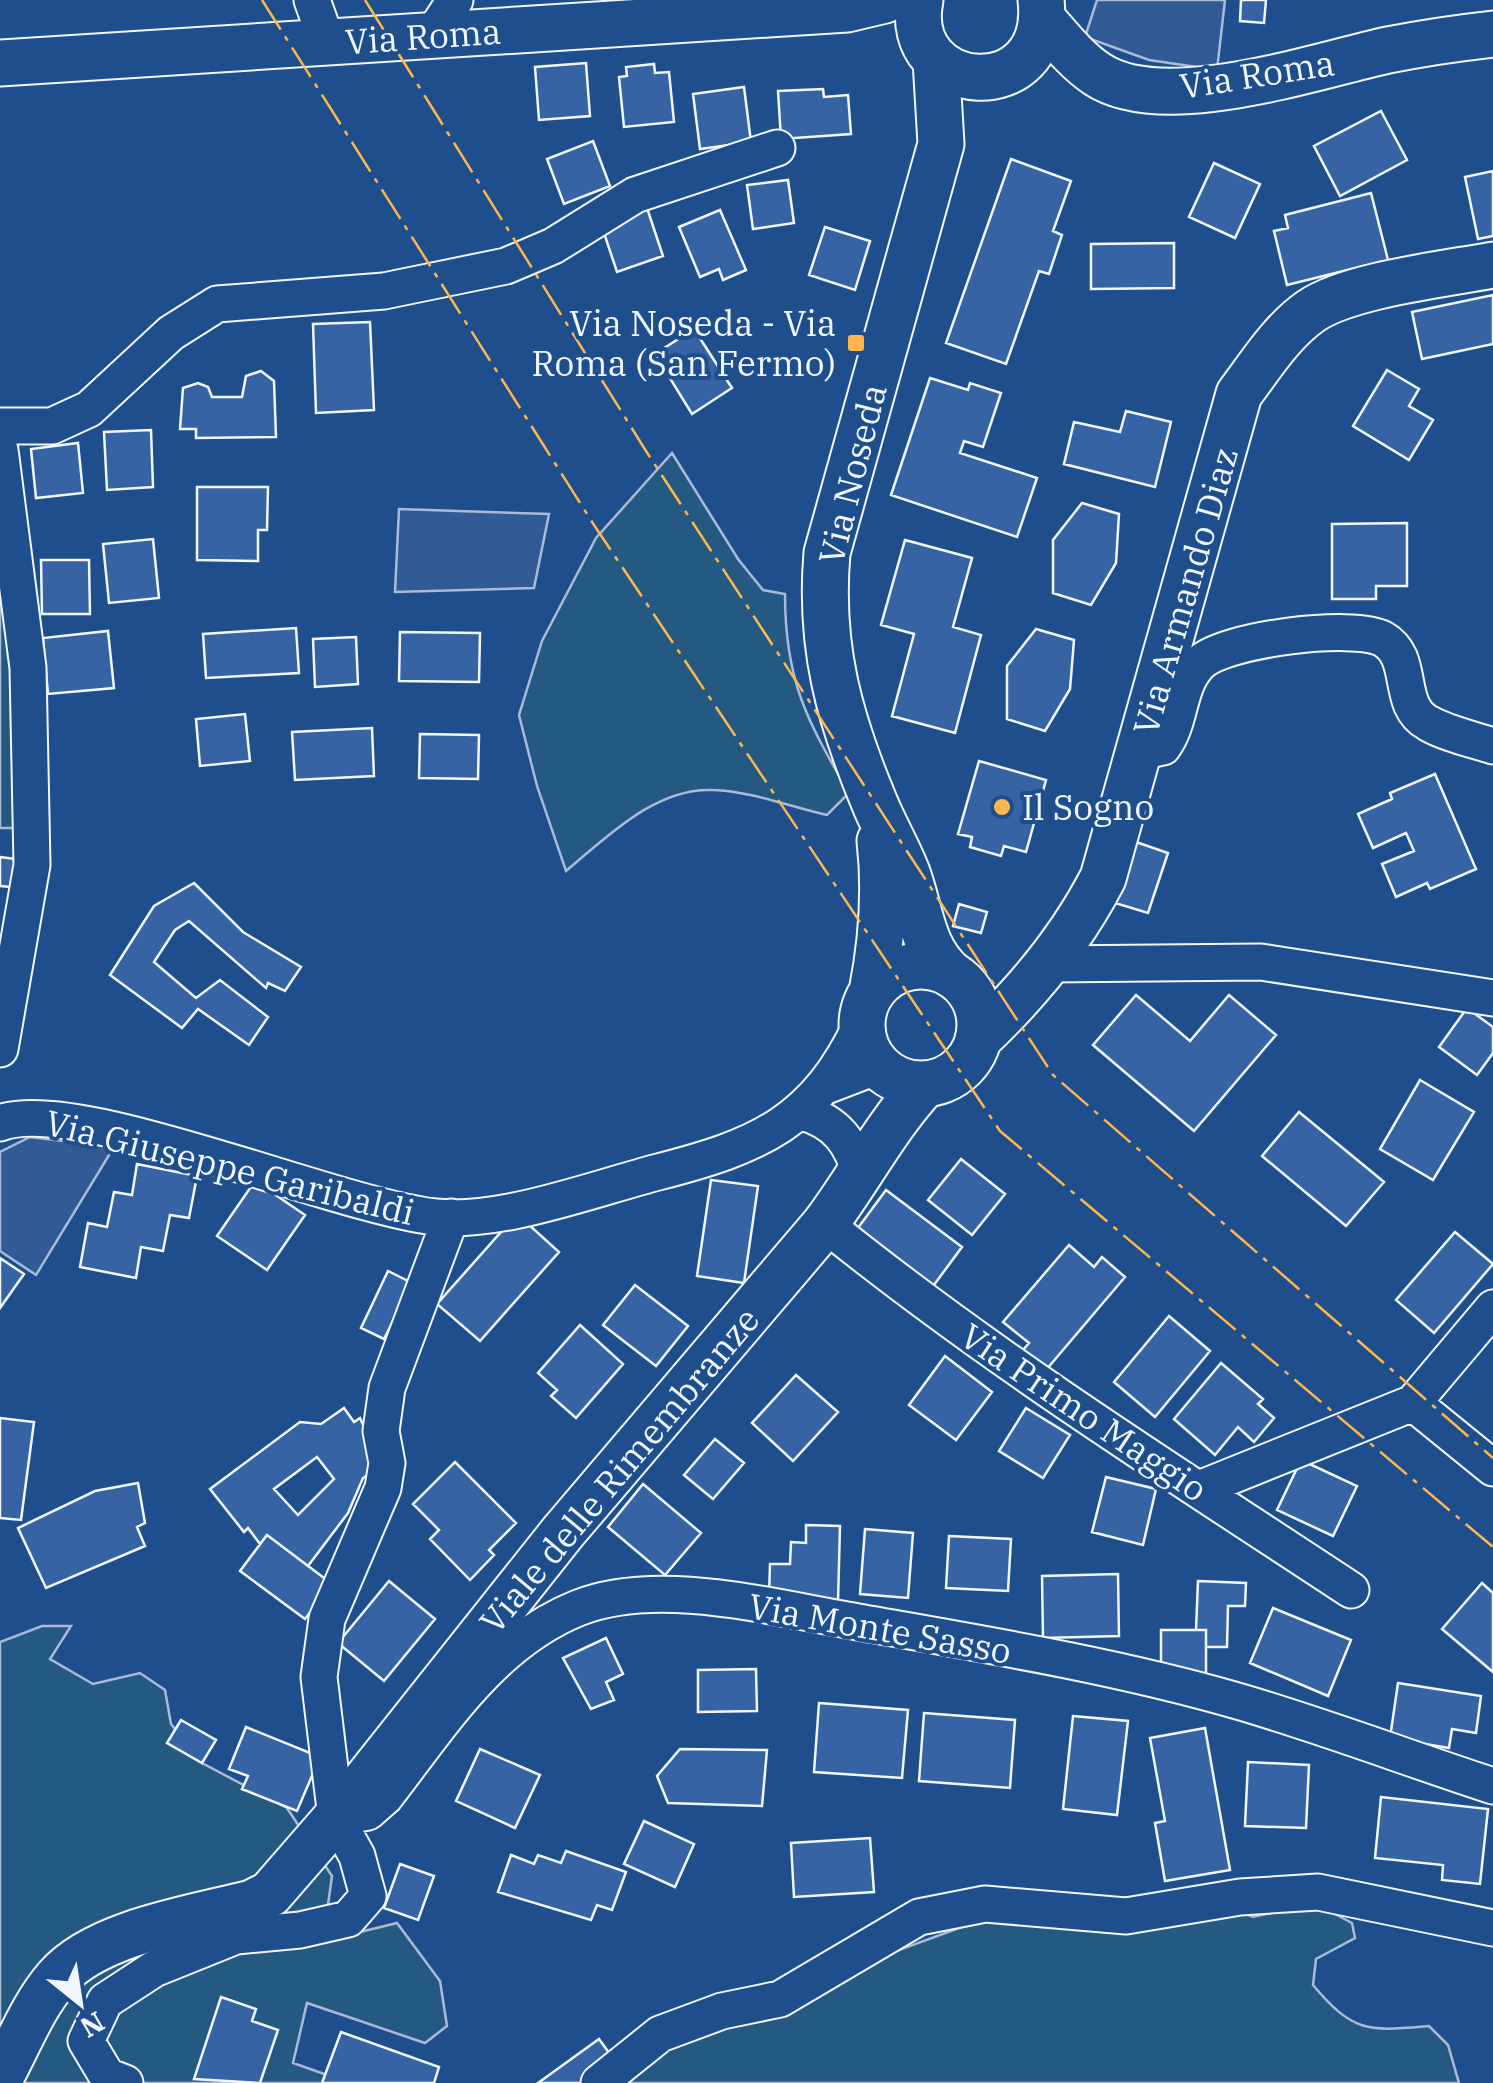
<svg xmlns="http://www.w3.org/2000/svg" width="1493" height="2083" font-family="'IBM Plex Serif',serif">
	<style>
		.green { fill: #245a82; stroke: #a8bbd7; stroke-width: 2.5 }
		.parking { fill: #305b95; stroke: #a8bbd7; stroke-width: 2.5 }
		.building { fill: #3563a3; stroke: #f2f6ff; stroke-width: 2.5; fill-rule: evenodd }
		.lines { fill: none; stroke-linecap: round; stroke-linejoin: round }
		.minor-casing { stroke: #f2f6ff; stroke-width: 39 }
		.major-casing { stroke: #f2f6ff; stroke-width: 49 }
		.minor { stroke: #1f4e8c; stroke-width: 35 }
		.major { stroke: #1f4e8c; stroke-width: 45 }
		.power { stroke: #ffb74d; stroke-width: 2.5; stroke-dasharray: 35 8 5 8; stroke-linecap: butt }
		.poi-dot { fill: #ffb74d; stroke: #1f4e8c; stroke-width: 4 }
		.labels { text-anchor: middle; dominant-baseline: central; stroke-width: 8; stroke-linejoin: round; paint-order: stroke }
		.street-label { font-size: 35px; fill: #f2f6ff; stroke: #1f4e8c }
		.poi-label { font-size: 35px; fill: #f2f6ff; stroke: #1f4e8c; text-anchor: end }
	</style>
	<rect width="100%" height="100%" fill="#1f4e8c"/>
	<path class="green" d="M672 453 738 559 763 590 785 594C785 680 806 719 849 793L827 815C791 807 750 791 713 790 656 787 607 837 566 871L537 786 519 715 542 641 596 538Z
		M0 501 19 592V828H0Z
		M42 1626H71L50 1659 93 1684 140 1673 165 1690 171 1724 202 1763 287 1808 332 1876 323 1941 397 1923 440 1981 447 2026 425 2043 307 2003 293 2063 327 2075V2083H0V1642Z
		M1314 1903 1352 1923 1355 1938 1316 1959 1313 1985C1354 2034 1369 2031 1429 2026L1448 2045 1459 2083H606L735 1997 827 1992 866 1962 1000 1913 1237 1910 1253 1917Z"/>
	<path class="parking" d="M1097 0H1225L1217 70 1149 60 1085 37Z
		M399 509 549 514 534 588 395 592Z
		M30 1137 114 1147 36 1275 0 1251V1152Z"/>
	<path class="building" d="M1241 0H1266L1264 23 1240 21Z
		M586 63 590 116 539 120 535 67Z
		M654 64 655 73 669 72 674 122 624 127 619 77 627 76 626 67Z
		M744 87 751 142 700 149 693 94Z
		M823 89 824 97 848 95 851 134 781 139 778 91Z
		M1381 111 1407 160 1340 196 1314 146Z
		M593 141 610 186 564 204 547 159Z
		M1011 159 1071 181 1053 231 1062 235 1049 274 1039 271 1006 364 946 343Z
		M1214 163 1260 184 1235 238 1189 217Z
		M1493 171V236L1478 239 1465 177Z
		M788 180 794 223 753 229 747 185Z
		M1371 193 1388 260 1287 285 1274 231 1288 228 1285 215Z
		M647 208 663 256 617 272 601 224Z
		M720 210 746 270 723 280 719 269 700 277 679 227Z
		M825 227 870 241 855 290 809 275Z
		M1174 243V288L1091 289V244Z
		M1493 295V344L1422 359 1412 312Z
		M370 322 374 410 316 413 313 324Z
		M694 329 732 388 692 414 655 354Z
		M1387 370 1419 389 1409 406 1433 420 1409 460 1353 426Z
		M261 371 274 381 276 437 196 438V429H180L183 388 198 383 208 387 212 397H242L246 376Z
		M930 378 968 390 970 383 1001 393 983 447 964 441 960 453 1037 478 1017 537 891 495Z
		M1126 411 1171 422 1155 487 1064 464 1074 422 1120 432Z
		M151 430 153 487 107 490 104 432Z
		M78 443 83 493 36 498 31 449Z
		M197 487H268L267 530H258V561L197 560Z
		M1082 503 1119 514 1116 563 1091 605 1053 593V540Z
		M1407 523V586H1376V599H1332V524Z
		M153 539 159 598 109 603 103 544Z
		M905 540 972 558 953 627 981 635 955 733 892 716 914 634 881 625Z
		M41 560H89L90 614H42Z
		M296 628 299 673 206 678 203 634Z
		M1036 629 1074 640 1070 689 1045 731 1007 719V666Z
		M108 631 114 688 48 694 43 638Z
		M400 632 480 633 479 682 399 681Z
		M356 637 358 684 315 687 313 639Z
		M245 714 250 761 200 766 196 719Z
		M372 728 374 776 295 780 292 732Z
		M420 734 479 735 478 779 419 778Z
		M979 761 1046 780 1026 852 1004 846 1001 856 970 847 972 837 958 834Z
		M1435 774 1476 869 1430 889 1427 883 1396 897 1382 864 1414 851 1406 833 1373 848 1358 814 1392 799 1390 793Z
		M1136 842 1168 853 1148 913 1115 903Z
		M0 857 16 859 10 887 0 886Z
		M194 883 243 932 301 967 285 991 268 983 266 988 189 921 175 930 154 962 196 998 220 980 268 1017 249 1045 198 1009 182 1028 110 975 154 906Z
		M959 904 987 912 981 933 953 926Z
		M1136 995 1190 1041 1229 995 1276 1035 1194 1131 1093 1045Z
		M1467 1008 1493 1027V1053L1477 1075 1439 1047Z
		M1420 1080 1474 1112 1433 1180 1380 1149Z
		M1299 1112 1384 1182 1346 1226 1262 1156Z
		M961 1159 1005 1194 972 1235 928 1200Z
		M137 1164 197 1176 189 1218 170 1215 163 1251 141 1247 136 1278 80 1267 88 1223 107 1227 114 1192 132 1195Z
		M711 1180 758 1186 744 1283 697 1276Z
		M255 1181 305 1215 267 1270 217 1236Z
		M886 1190 962 1247 928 1293 852 1236Z
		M517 1214 559 1252 480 1341 437 1304Z
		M1455 1232 1493 1264 1434 1333 1396 1300Z
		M1069 1245 1094 1267 1102 1257 1125 1277 1046 1370 1023 1350 1029 1343 1003 1322Z
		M0 1258 24 1274 0 1308Z
		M388 1271 412 1283 384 1339 361 1328Z
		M635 1285 688 1326 656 1366 603 1325Z
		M1169 1316 1210 1351 1155 1417 1114 1382Z
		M580 1325 623 1364 576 1418 551 1396 557 1390 538 1373Z
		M945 1356 992 1392 956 1440 909 1405Z
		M1221 1363 1263 1399 1258 1404 1274 1418 1254 1442 1238 1427 1215 1455 1174 1419Z
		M796 1375 838 1412 793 1461 752 1423Z
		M344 1408 354 1422 360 1418 382 1466 363 1478 348 1513 308 1566 267 1535 260 1544 248 1528 244 1532 210 1489 300 1422 321 1424ZM317 1457 334 1479 298 1515 274 1489Z
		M1026 1408 1070 1435 1043 1478 999 1451Z
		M0 1418 34 1422 21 1520 0 1518Z
		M715 1439 744 1463 713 1499 684 1475Z
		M1301 1460 1357 1486 1333 1536 1277 1510Z
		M455 1462 516 1523 489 1550 494 1555 470 1580 430 1539 439 1530 413 1504Z
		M1106 1477 1156 1489 1143 1545 1092 1532Z
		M138 1483 145 1523 137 1527 145 1546 46 1588 18 1528 95 1491Z
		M643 1484 701 1533 665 1575 608 1527Z
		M806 1525 840 1526 838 1602 769 1595 770 1564H790L791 1542 806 1543Z
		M865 1529 913 1533 908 1598 860 1594Z
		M267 1535 332 1584 305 1619 240 1571Z
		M949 1536 1011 1539 1008 1591 946 1588Z
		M1118 1574 1119 1636 1043 1638 1042 1576Z
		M389 1581 435 1619 384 1681 338 1643Z
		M1198 1581 1246 1583 1245 1606H1228L1227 1647H1206V1630H1196Z
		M1482 1583 1493 1593V1672L1442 1629Z
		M1273 1608 1351 1640 1328 1696 1250 1663Z
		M1161 1630H1206V1674H1161Z
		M606 1638 623 1674 606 1682 614 1700 591 1709 563 1658Z
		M756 1669 757 1711 698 1712V1670Z
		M1398 1683 1481 1696 1476 1733 1452 1729 1449 1748 1390 1738Z
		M819 1703 908 1710 902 1778 814 1772Z
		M924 1713 1015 1720 1010 1788 919 1781Z
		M1073 1716 1128 1721 1117 1815 1063 1809Z
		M181 1720 216 1740 202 1763 167 1743Z
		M246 1727 320 1757 297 1811 242 1789 248 1776 229 1769Z
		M1205 1728 1230 1870 1165 1881 1155 1823 1165 1821 1150 1738Z
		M480 1749 540 1775 515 1828 456 1801Z
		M680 1749 767 1750 762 1806 668 1803 657 1776Z
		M1248 1762 1309 1765 1306 1828 1245 1826Z
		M1381 1797 1488 1809 1480 1884 1442 1880 1443 1865 1375 1858Z
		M644 1821 694 1844 675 1887 624 1864Z
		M870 1838 874 1892 794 1897 791 1843Z
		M566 1851 626 1872 612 1910 597 1905 591 1920 498 1892 511 1855 534 1864 538 1855 561 1863Z
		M400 1864 434 1876 418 1920 384 1908Z
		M221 1997 256 2009 252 2021 278 2030 260 2083 194 2079Z
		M341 2032 439 2067 434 2083H322Z
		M599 2039 615 2061 585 2083H538Z"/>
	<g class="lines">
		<defs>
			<path id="minor" d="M312 0 327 42
				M433 34 455 0
				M0 426H52L89 409 171 333 217 304 384 291 506 266 553 246 635 195 777 148
				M0 450 28 668 32 865 0 1049
				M1140 752 1163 747C1182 721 1177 687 1199 664 1222 639 1354 623 1383 639 1416 658 1395 705 1428 723 1447 734 1472 739 1493 746
				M1049 964 1261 962 1493 998
				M826 1086 878 1066
				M802 1112C837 1122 851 1142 861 1176
				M0 1123C74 1094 336 1206 435 1217 501 1224 593 1189 658 1172 759 1146 815 1123 862 1023
				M825 1224C992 1359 1172 1472 1351 1590
				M1413 1403 1493 1308
				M1199 1489 1413 1403 1493 1468
				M336 1818 368 1812 385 1797C440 1726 491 1643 578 1608 656 1577 766 1606 847 1620 976 1643 1108 1664 1234 1700 1321 1725 1407 1758 1493 1786
				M125 2083 107 2076 86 2041 105 2001 154 1969 236 1936 300 1930 348 1919 368 1896 357 1856 336 1818 319 1677 327 1619 383 1488 387 1463 381 1431 387 1388 451 1217
				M599 2083 660 2034 722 2011 780 1999 919 1917 985 1904 1126 1916 1240 1897 1318 1892 1493 1928"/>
			<path id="major" d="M920 0C901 97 1053 109 1041 0
				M1043 20C1059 38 1076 60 1097 74 1163 118 1315 66 1388 50 1423 43 1457 38 1493 34
				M936 60 941 144 827 553C819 646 839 718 875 804 885 828 898 850 907 873 921 911 921 948 952 975
				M0 63 847 9 885 0
				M862 1025a59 59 0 1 1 118 0a59 59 0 1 1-118 0Z
				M872 992C882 941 886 893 880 841
				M978 1039C1029 991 1071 940 1103 878L1239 394C1261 365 1281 332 1311 311 1349 285 1445 274 1493 265
				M0 2078C18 2045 33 2005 58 1977 98 1932 194 1918 252 1903L270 1894 336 1818 563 1532 825 1224C860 1177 886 1126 925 1084"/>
		</defs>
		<use href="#minor" class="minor-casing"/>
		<use href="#major" class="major-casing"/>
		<use href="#minor" class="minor"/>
		<use href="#major" class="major"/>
		<path class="power" d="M262 0 594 525 1000 1131 1493 1547
			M365 0 646 451 1053 1075 1493 1458"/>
	</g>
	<g class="poi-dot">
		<rect x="846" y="333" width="20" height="20" rx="5"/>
		<circle cx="1002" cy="807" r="10"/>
	</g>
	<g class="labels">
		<g class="street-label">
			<text transform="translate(423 36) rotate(-4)">Via Roma</text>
			<text transform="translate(1257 74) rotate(-9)">Via Roma</text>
			<text transform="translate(852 474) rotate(-76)">Via Noseda</text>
			<text transform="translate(1185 591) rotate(-74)">Via Armando Diaz</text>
			<text transform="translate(230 1167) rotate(14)">Via Giuseppe Garibaldi</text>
			<text transform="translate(1084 1412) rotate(34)">Via Primo Maggio</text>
			<text transform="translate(619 1470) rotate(-50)">Viale delle Rimembranze</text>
			<text transform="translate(880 1628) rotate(10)">Via Monte Sasso</text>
		</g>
		<g class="poi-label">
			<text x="836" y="323">Via Noseda - Via<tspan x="836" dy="40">Roma (San Fermo)</tspan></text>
			<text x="1022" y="807" text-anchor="start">Il Sogno</text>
		</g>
	</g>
	<g transform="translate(80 2003) rotate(150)" stroke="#1f4e8c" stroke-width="8" paint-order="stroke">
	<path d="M0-8L18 38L0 25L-18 38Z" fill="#f2f6ff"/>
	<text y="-15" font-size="28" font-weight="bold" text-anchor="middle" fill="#f2f6ff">N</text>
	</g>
</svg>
